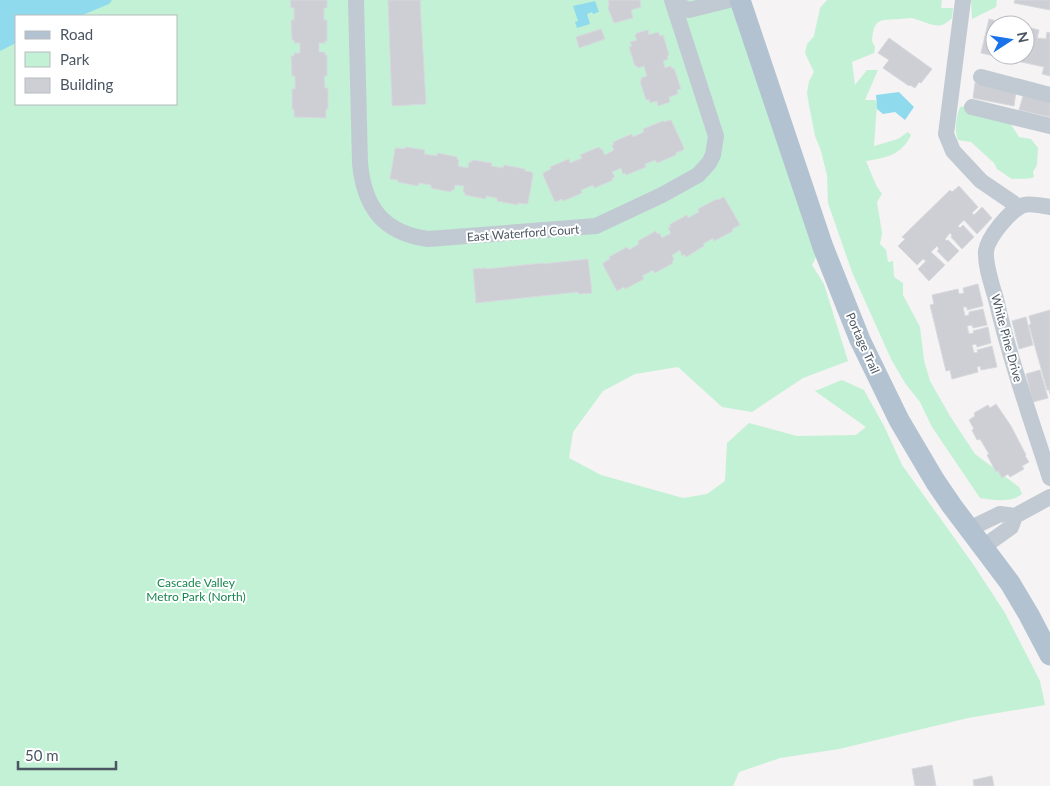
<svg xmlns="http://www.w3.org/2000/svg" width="1050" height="786" font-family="Lato,sans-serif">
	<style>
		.green { fill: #c3f1d5; fill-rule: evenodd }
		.water { fill: #90daee }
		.building { fill: #cdcfd5; stroke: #d7d9de }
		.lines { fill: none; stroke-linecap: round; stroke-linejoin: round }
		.minor { stroke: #c1cad2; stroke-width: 16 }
		.major { stroke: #b3c2d1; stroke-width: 21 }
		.labels { text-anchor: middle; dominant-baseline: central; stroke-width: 4; stroke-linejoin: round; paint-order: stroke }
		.street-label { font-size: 12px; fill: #4a5661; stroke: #fff }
		.park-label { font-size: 12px; fill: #17864f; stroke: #fff }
	</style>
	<rect width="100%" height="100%" fill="#f5f3f3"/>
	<path class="green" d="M0 0H729L817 255 812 265 824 284 848 361 803 378 752 412 722 407 678 367 635 374 603 391 573 432 569 458 601 475 683 498 707 494 725 481 727 443 749 423 797 436 856 435 866 427 815 391 842 380 864 390 884 426 902 465 973 564 1005 613 1040 681 1045 705 968 718 839 749 780 758 739 772 733 786H0ZM16 16H176V104H16Z
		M827 0H942L941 7 942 8H953L952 18C950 20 945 24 942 25 933 27 923 21 915 19 911 17 905 19 900 19 879 20 874 18 872 41L875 47 874 53 852 62 855 85 867 70H878L865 100H875L877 104 874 146 898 139 908 132 911 135C902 155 885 158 866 161L876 185 882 194 877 202 882 233 880 244 886 250 888 262 893 261 894 277 903 283V295L920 327 924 360 930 381 950 416 975 454 1019 487 1022 494C1011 503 994 500 980 498L932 427 920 402 905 383 891 359 852 272 828 203 827 175 821 151 815 136 809 105 807 93 809 81 814 72 805 53 807 44 814 36 820 8Z
		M971 0H997L996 7 972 19Z
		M966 106 1010 123 1019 137 1031 139 1038 148 1037 165 1033 172 1034 177C1026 180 1020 178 1012 179L997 169 994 163 971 142 958 140C954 129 956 118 960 107Z"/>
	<path class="water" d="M0 0H112L109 4 80 16H16V43L0 51Z
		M595 1 599 12 593 14 592 12 587 14 590 24 577 28 575 22 578 21 573 6Z
		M899 92 914 107 905 120 895 112 883 114 877 109 876 95Z"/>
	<path class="building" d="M290 0H327V8H324V20H327V41H325V43H319V52H325V55H327V76H324L325 88H328V109H326V118L294 117V109H292V89H295V76H292L291 56H294V53H300V43H294V40H292L291 20H294V8H291Z
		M388 0H422L420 1 426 104 392 106Z
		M608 0H640L641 7 631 10 633 18 614 23 608 8 609 5Z
		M1015 0H1050V10L1014 3Z
		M989 19 997 21 995 25V55H1025L1027 27 1039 30 1037 38 1046 39 1047 32 1050 33V76L1042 74 1044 67 981 53Z
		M601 29 605 39 579 48 576 37Z
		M648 30 649 35 658 32 660 36 663 35 669 55 667 56 668 59 663 61 665 68 671 66 672 69 674 68 681 89 677 90 678 94 669 97 670 102 658 106 657 101 650 103 649 99 646 100 640 81 642 80 641 78 647 76 644 66 638 68 637 66H635L629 47 632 46 630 42 637 40 635 35 637 33Z
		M889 38 932 69 921 83 919 82 915 88 910 85 909 86 883 68 889 60 878 53Z
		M975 83 1016 91 1014 106 973 98Z
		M1023 96 1050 102V117L1019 110Z
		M671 120 684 148 683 150 676 153V155L657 163 655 160 645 164 646 167 626 175 625 173 623 174 621 168 612 172 615 177 612 178 613 180 594 188 593 185 581 190 582 193 563 201 562 199 555 202 543 175V173L551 169 550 167 569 159 570 163 582 158 580 155 599 147 600 149H602L605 155 614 150 612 145 614 144 613 142 632 134 633 137 644 132 643 129 663 121 664 122Z
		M405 147 425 150 424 154 437 156V153L457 157V159L459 160 458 166 468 168 469 162H472V160L492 163 491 166 503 168 504 165 525 169V171L532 172 533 175 528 203 527 204 518 203V205L497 201V198L486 196V199L465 195V193L463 192 464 186 455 185 454 190H451V192L431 188V185L419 183 418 186 398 182V180L390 179 395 149 397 148 405 149Z
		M959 186 978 207 972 213 974 215 982 207 992 218 977 234 964 220 958 226 960 228 963 225 974 237 962 249 951 237 952 235 950 233 945 239 947 241 948 240 959 251 948 262 937 251 939 249 937 246 931 252 945 265 929 281 918 269 926 261 923 259 917 265 898 246 905 239 902 237 950 190 952 192Z
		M724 197 740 225 732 229 733 231 714 241 713 238 703 244 704 246 686 257 684 254 682 256 680 250 672 255 674 260 672 261 673 263 655 273 653 270 642 276 644 279 625 289 624 287 617 291 603 265V263L610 259 609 257 627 247 629 250 639 244 638 241 656 231 657 234 659 233 662 238 671 233 668 228 671 227 669 225 687 215 688 218 699 212 698 209 717 199 718 200Z
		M588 259 592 293 579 294 578 292 476 303 473 269 486 268V269L543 263V264Z
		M978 284 983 306 967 310V307H963L965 316 969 315V312L983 309 987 325 973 328 972 325 967 326 969 334 974 333 973 331 988 327 991 343 977 347 976 344 972 345 974 353 978 352 977 350 992 346 997 367 981 370 980 366 977 367 978 372 952 379 950 370 946 371 930 305 934 304 932 295 958 289 959 294 964 293 963 288Z
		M1050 310V394L1049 390H1047L1029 325 1031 324 1029 316Z
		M1026 317 1033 345 1019 349 1012 321Z
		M1040 370 1048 398 1033 402 1026 374Z
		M996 404 1011 426 1026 455 1025 456 1029 462 1022 466 1024 469 1010 477 1008 474 1002 478 998 471 996 472 987 455 989 454 980 439 977 440 972 430 974 429 969 420 975 416 974 413 988 405 990 408Z
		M932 765 936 786H915L912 769Z
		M992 776 994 786H974L973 780Z"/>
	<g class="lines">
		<path class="minor" d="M356 0 360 163C364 207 383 233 428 239L596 226 662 195 698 175 709 163 713 155 716 136 672 0
			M675 0 673 3 689 10 729 0
			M963 0 946 134 953 151 981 181 1019 207
			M981 77 1050 95
			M972 107 1050 126
			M1050 207C1043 206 1031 203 1024 205 1010 210 988 237 986 251 985 266 992 285 996 299 1010 360 1031 419 1050 478
			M969 529 1000 514 1015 516 1050 497
			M983 547 1011 527 1015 516"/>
		<path class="major" d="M740 0 823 247 860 340 899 420 935 481 952 506 1010 583 1029 615 1050 655"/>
	</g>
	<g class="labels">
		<g class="street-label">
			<text transform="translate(523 233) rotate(-4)">East Waterford Court</text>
			<text transform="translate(1007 338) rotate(75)">White Pine Drive</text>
			<text transform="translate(863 343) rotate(66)">Portage Trail</text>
		</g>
		<g class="park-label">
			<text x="196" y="582">Cascade Valley<tspan x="196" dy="14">Metro Park (North)</tspan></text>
		</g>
	</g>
	<rect x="15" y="15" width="162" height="90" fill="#ffffff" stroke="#b7bbc0"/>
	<rect x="25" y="31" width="25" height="8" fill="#b3c2d1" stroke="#b7bbc0"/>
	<text x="60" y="40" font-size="15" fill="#4a5661">Road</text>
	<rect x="25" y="52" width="25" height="15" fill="#c3f1d5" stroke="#b7bbc0"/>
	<text x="60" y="65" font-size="15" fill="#4a5661">Park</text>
	<rect x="25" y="78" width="25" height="15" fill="#cdcfd5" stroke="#b7bbc0"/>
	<text x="60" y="90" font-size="15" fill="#4a5661">Building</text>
	<g transform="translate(1010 40) rotate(78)"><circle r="24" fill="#ffffff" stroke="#b7bbc0"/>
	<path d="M0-4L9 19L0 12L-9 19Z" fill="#1a73e8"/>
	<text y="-8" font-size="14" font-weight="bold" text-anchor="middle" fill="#4a5661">N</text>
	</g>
	<path d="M18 761v8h98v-8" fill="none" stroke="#4a5661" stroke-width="2.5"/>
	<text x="25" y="761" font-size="15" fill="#4a5661" stroke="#ffffff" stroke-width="4" paint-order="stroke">50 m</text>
</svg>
